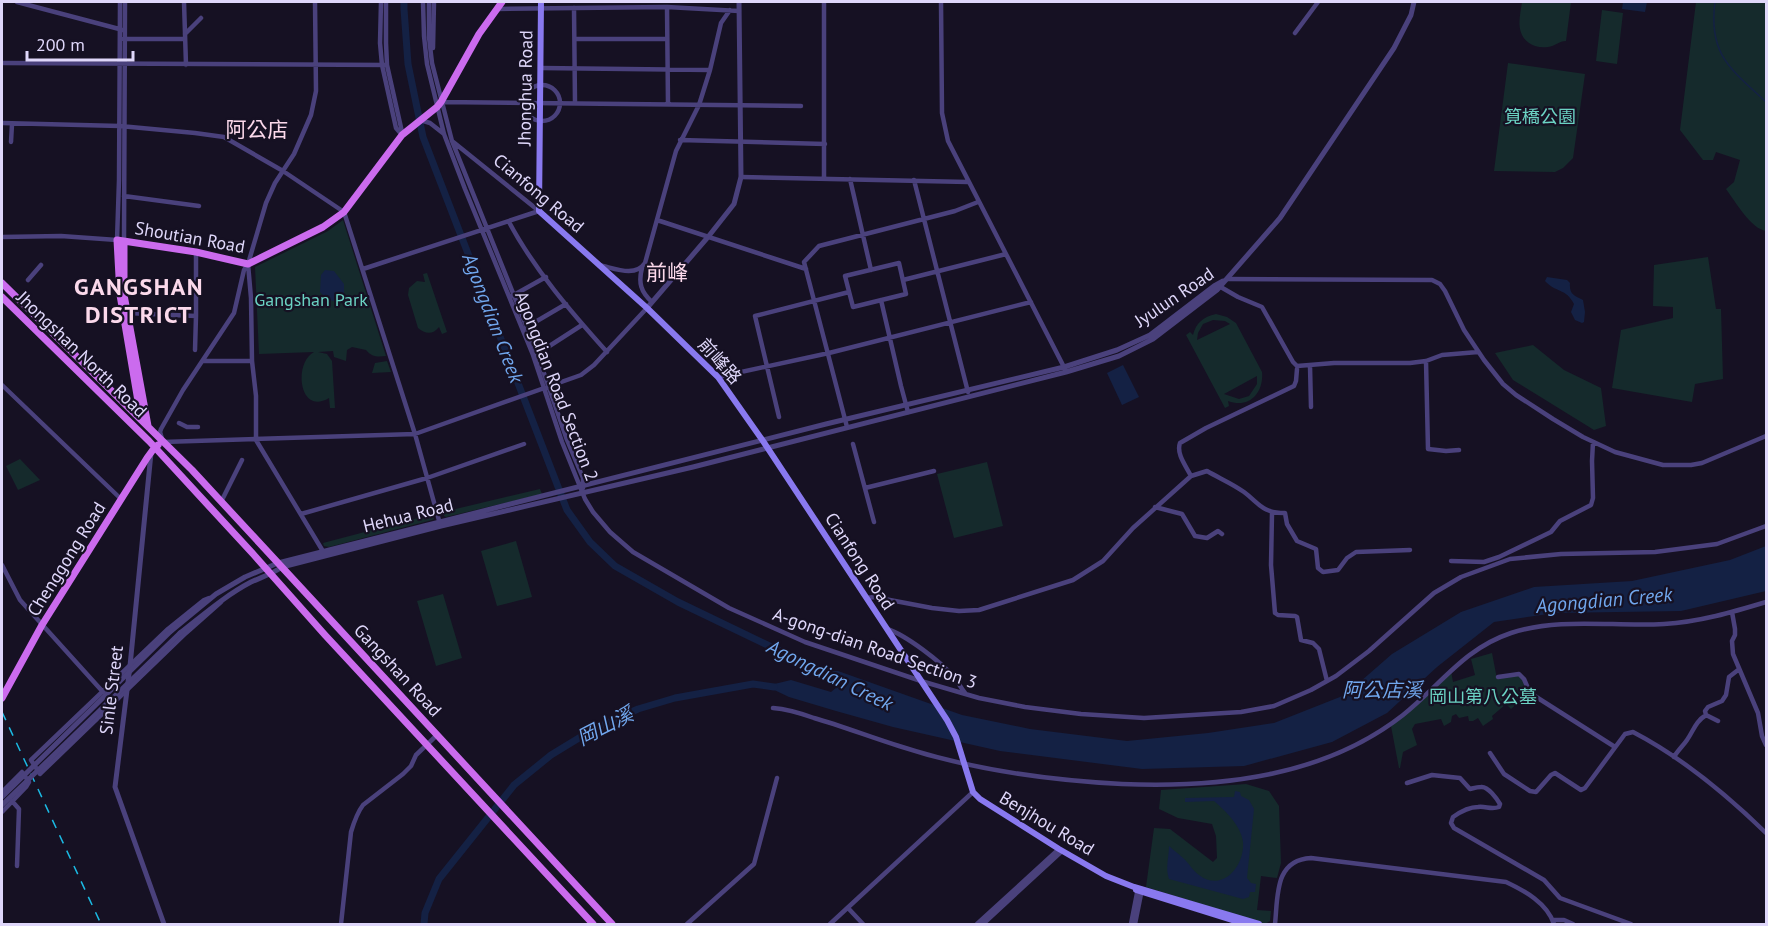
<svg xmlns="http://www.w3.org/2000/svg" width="1768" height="926" font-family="'PT Sans','Noto Sans TC',sans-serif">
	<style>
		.green { fill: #152a2c; fill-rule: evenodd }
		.water { fill: #142144 }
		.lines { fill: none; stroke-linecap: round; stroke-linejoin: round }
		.stream { stroke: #142144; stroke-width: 1.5 }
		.river { stroke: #142144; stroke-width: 7 }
		.minor { stroke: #4a417c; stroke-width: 4.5 }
		.tertiary { stroke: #4a417c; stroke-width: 5 }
		.secondary { stroke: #8979ef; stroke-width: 6 }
		.primary { stroke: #cb6bee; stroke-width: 7 }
		.rail { stroke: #1bbae3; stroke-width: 1.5; stroke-dasharray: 9 8; stroke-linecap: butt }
		.tertiary-bridge { stroke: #4a417c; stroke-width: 5 }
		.labels { text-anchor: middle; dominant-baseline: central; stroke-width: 4.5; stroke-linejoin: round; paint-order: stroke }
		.street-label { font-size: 18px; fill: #dfd7fa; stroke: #161123 }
		.park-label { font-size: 18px; fill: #6bd2c3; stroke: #161123 }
		.water-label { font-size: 20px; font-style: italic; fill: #71a7ee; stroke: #161123 }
		.quarter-label { font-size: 21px; fill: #fbd9eb; stroke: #161123 }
		.district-label { font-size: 24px; font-weight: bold; letter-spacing: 1.5px; fill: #fbd9eb; stroke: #161123 }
	</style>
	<rect width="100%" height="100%" fill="#161123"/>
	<path class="green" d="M1522 2H1571L1566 41C1559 41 1555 46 1548 47 1541 48 1535 47 1529 43 1515 33 1520 16 1522 2Z
		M1696 2H1766V231C1751 229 1735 201 1726 189L1734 182 1740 160 1716 152 1713 160H1703L1680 130Z
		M1602 10 1623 13 1617 64 1596 61Z
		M1508 63 1585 74 1573 158 1563 168 1555 172 1494 171Z
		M343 220 386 356C377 357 372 357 366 350L352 347 347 350 346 361 334 357 333 351 318 352 327 354 332 361 335 408H330L329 398C299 416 293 363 314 352L259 354 255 267 328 231Z
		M1708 257 1716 309H1721L1723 379 1695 384 1692 402 1612 388 1621 330 1673 318V307L1653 306 1654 265Z
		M427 273 447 332 442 334 439 327C433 335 425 334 418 328L408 295 409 288 417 281 425 282 423 274Z
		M1216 314 1227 317 1236 323 1262 372C1264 393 1249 409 1228 401L1229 406 1225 408 1186 335 1190 332 1193 335C1196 323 1203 317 1216 314ZM1213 320 1225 321 1230 324 1197 340 1198 333 1203 324ZM1257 376V384L1249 396 1239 399 1224 394Z
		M1533 345 1564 370 1601 388 1606 426 1594 430 1513 380 1495 353Z
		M387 361 391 372 372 373 375 363Z
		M20 459 40 480 18 490 6 466Z
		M987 462 1003 526 954 538 937 474Z
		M540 489 542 494 446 517 444 516 443 512Z
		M433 514 434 519 432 520 329 547 324 546 323 543Z
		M516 541 532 597 497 606 481 551Z
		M443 594 462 658 436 666 417 601Z
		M1492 653 1497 679 1516 675 1522 678 1527 694 1511 709 1506 704 1492 716 1493 719 1483 726 1478 718 1473 721H1469L1468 716 1459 718 1456 714 1452 716 1451 722 1444 726 1441 719 1415 724 1412 729 1417 745 1403 752 1400 768H1399L1391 726 1404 716 1451 671 1453 682 1475 675 1471 659Z
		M1246 784 1269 791 1279 806 1281 863 1277 878 1261 876 1257 910 1271 911 1270 921 1265 924 1146 887 1154 828 1170 829 1213 862 1217 858 1216 836 1212 824 1178 818 1159 809 1161 790Z"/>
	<path class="water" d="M1623 2H1647L1645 12 1622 9Z
		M325 270 334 271 344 284V293L340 302 328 300 320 292 321 275Z
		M1547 277 1567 280 1570 283C1569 294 1574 296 1583 300L1585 312 1584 322 1582 323 1575 320 1571 312 1574 304C1566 288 1556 293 1545 281Z
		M1123 365 1139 397 1122 405 1107 373Z
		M1766 546V591L1681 611 1555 613 1494 622 1437 667 1387 713 1332 742 1244 766 1142 769 1000 751 893 727 836 711 789 697 766 686 791 680 831 692 837 687 833 679 821 671H838L962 715 1030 729 1127 741 1208 733 1274 723 1345 695 1392 654 1461 612 1534 587 1632 581 1730 560Z
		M1235 791 1240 792 1241 796 1249 800 1254 809 1247 878 1251 883 1256 884 1255 892H1250L1249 897 1243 899 1169 879C1165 867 1169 858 1169 846 1174 851 1178 853 1183 858 1189 863 1193 871 1199 875 1222 893 1245 866 1243 842 1241 826 1226 811 1214 801L1185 802V798L1234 797Z"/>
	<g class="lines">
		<path class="stream" d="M1715 2C1708 55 1731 69 1766 102"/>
		<path class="river" d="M404 2V9L408 64 423 137 567 510 590 542 615 566 678 602 828 674
			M424 924 425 913 439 879 514 785 551 755 592 730 638 709 675 698 753 684 774 687"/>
		<path class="minor" d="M17 2 123 30
			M184 2 186 65
			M315 2 316 91 311 115 294 154 275 183 266 203 248 264 244 270 234 313 183 390 161 429 160 432 163 442 415 434 581 375 594 365 647 308
			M381 2 380 43 382 65 396 128 402 135
			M386 2V43L387 65 402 132
			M423 2 424 36 427 64 444 134 465 189 533 355 562 442 585 499 593 512 610 532 633 552 729 608 805 642 921 681 979 698 1025 707 1081 714 1144 718 1241 712 1274 706 1311 690 1336 676 1369 651 1434 593 1461 577 1510 559 1561 554 1655 552 1717 544 1766 526
			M429 2V37L432 63 452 141 537 353 567 440 583 478V488
			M941 2 942 113 948 141 1065 369
			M667 7 668 104
			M574 8 575 103
			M497 9 667 7 739 11
			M1295 33 1318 2
			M185 34 201 18
			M123 39H185
			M575 39H667
			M433 48 434 2
			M2 63 387 65
			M541 68 710 70
			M524 103a18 18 0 1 1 36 0a18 18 0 1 1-36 0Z
			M441 102 801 106
			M420 120 430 123 444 134
			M2 123 120 126 195 133 224 137 283 171 344 212 415 434 440 524
			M680 140 825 144
			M452 141 539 211
			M11 142 12 124
			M741 177 968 182
			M824 178V2
			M850 179 871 270
			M914 180 968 392
			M124 196 199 206
			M657 220 806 269
			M509 222C534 269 571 312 607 352
			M2 237 61 236 117 240 119 180 120 2
			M124 241 125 2
			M899 263 906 294 853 307 845 276Z
			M248 264 251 298 252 361 256 396V440L324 553
			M599 265C614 268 635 278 645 263L676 151 699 105 710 70 721 23 730 10
			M642 268C638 283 641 292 652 302
			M363 269 539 211
			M1227 279 1432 280 1440 284 1445 291 1464 330 1484 360 1503 384 1516 395 1553 419 1583 437 1615 452 1663 465H1691L1702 463 1766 436
			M28 280 41 265
			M903 280 1006 254
			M1219 286 1238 297 1262 307 1293 362 1297 366 1334 363H1410L1426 361 1442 355 1478 352
			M512 296 546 277
			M881 300 901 386 908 412
			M127 313 196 316V252
			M525 328 566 304
			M195 350 196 316
			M537 354 582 325
			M203 361H252
			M1426 361 1428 449 1446 451 1459 450
			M1310 366 1311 407
			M718 377 829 353 1031 302
			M2 385 121 499
			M779 417 755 316 849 292
			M179 423 187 427H198
			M847 427 804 262 819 246 955 211 978 202
			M853 444 874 522
			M1191 476C1186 466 1176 454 1180 443L1206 428 1294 386 1296 381 1297 369
			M865 488 934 471
			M221 502 242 460
			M1155 507 1182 514 1195 536 1207 538 1218 531 1222 534
			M1272 513 1271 565 1275 613 1278 615 1295 616 1297 617 1301 640 1313 643 1319 649 1327 681
			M301 514 427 478 524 444
			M1451 561 1484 562 1499 557 1551 532 1560 521 1591 505 1593 498 1592 461 1593 442
			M2 565 20 600 103 692
			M209 598 204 600 168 629 31 760 40 774 186 633 221 602
			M867 598 874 597 932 608 959 611 979 610 1073 580 1103 561 1133 528 1191 476 1207 471C1219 478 1233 484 1244 492 1260 504 1262 513 1285 513L1287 524 1297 541 1316 549 1318 568 1323 572 1338 570 1347 558 1356 552 1410 550
			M1732 612 1735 629V635L1732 641 1733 654 1758 713 1762 736 1766 745
			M887 629C906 635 941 662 954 677 958 682 961 688 965 693
			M1498 677 1519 674 1524 679 1530 693 1615 747
			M773 708C787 709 800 713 814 718 842 726 870 737 899 746 972 770 1045 780 1122 784 1219 788 1324 777 1403 715 1441 685 1463 649 1511 633 1560 617 1613 627 1664 624 1699 622 1733 612 1766 602
			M1718 721 1706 715 1705 711 1708 707 1722 701 1726 695 1729 677 1738 670
			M1490 753 1504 774 1530 791 1536 792 1551 775 1555 773 1581 790 1585 788 1625 734 1633 732C1683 758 1726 794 1766 833
			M1674 757C1678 750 1683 746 1687 740 1694 730 1695 722 1706 715
			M1407 783 1432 775 1460 778 1470 789C1474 788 1477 787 1481 787 1488 786 1497 799 1500 804L1499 807C1491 810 1486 806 1478 807 1469 807 1460 812 1453 817L1451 823 1454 828 1544 880 1560 898 1631 924
			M2 792 22 772 29 782 26 787 2 812
			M12 801 19 809 17 866
			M848 908 863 924
			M1553 920H1564L1573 924
			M341 924 351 832C354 822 357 813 363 805L403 774 411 766 416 755 437 735
			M687 924 754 864 777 778
			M830 924 973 792
			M977 924 1059 849
			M983 924 1062 851
			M1131 924 1138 888
			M1135 924 1142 889
			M1275 924C1278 897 1274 860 1311 858L1506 882C1525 891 1547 903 1554 924"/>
		<path class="tertiary" d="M647 308 708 237 734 204 741 177 739 2
			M151 453 130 666 115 787 164 924
			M171 631 216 594 245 577 278 563 826 424 1064 367 1117 350 1150 335 1214 286 1223 281
			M180 633C203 615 226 595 251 582 262 577 272 574 282 567L441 526 693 467 1066 372 1119 356 1153 339 1217 290 1280 218 1394 48 1411 15 1414 2"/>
		<path class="secondary" d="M541 2 539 211 647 308 718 377 763 441 947 720 956 737 973 792 980 799 1059 849 1106 876 1134 887 1259 924
			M1136 890 1245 924"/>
		<path class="primary" d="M124 241V295L148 426
			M2 283 192 470 612 924
			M2 297 149 441 254 555 325 635 593 924
			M141 419 120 295 117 240 196 252 248 264 323 227 344 212 402 135 437 107 441 102 479 34 502 2
			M2 698 42 625 147 458 155 447 158 445"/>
		<path class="rail" d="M2 712 101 924"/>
		<path class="tertiary-bridge" d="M2 797 171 631
			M2 805 180 633"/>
	</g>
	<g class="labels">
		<g class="street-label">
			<text transform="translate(525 88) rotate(-89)">Jhonghua Road</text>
			<text transform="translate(539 193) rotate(40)">Cianfong Road</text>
			<text transform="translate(190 237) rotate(10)">Shoutian Road</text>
			<text transform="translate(1174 297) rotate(-34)">Jyulun Road</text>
			<text transform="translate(82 354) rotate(44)">Jhongshan North Road</text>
			<text transform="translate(720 361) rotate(48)">前峰路</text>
			<text transform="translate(557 386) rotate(69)">Agongdian Road Section 2</text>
			<text transform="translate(408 515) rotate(-14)">Hehua Road</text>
			<text transform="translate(66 559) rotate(-58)">Chenggong Road</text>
			<text transform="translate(860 561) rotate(57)">Cianfong Road</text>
			<text transform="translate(875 648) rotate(19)">A-gong-dian Road Section 3</text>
			<text transform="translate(398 670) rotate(47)">Gangshan Road</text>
			<text transform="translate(111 690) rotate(-83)">Sinle Street</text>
			<text transform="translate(1047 823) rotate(31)">Benjhou Road</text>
		</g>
		<g class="park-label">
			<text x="1540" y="116">筧橋公園</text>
			<text x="311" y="299">Gangshan Park</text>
			<text x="1483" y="696">岡山第八公墓</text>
		</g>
		<g class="water-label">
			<text transform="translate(493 318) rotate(69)">Agongdian Creek</text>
			<text transform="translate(1604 600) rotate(-5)">Agongdian Creek</text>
			<text transform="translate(830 675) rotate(26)">Agongdian Creek</text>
			<text x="1382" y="690">阿公店溪</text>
			<text transform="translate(605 726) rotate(-27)">岡山溪</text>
		</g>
		<g class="quarter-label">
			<text x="257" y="129">阿公店</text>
			<text x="667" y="272">前峰</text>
		</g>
		<g class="district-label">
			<text x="139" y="286">GANGSHAN<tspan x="139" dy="28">DISTRICT</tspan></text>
		</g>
	</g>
	<rect width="1768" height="926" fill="none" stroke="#dfd7fa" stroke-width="6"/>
	<path d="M27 51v9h106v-9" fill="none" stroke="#dfd7fa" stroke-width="3"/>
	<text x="36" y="51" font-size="18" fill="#dfd7fa" stroke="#161123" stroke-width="4.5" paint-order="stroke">200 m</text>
</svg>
